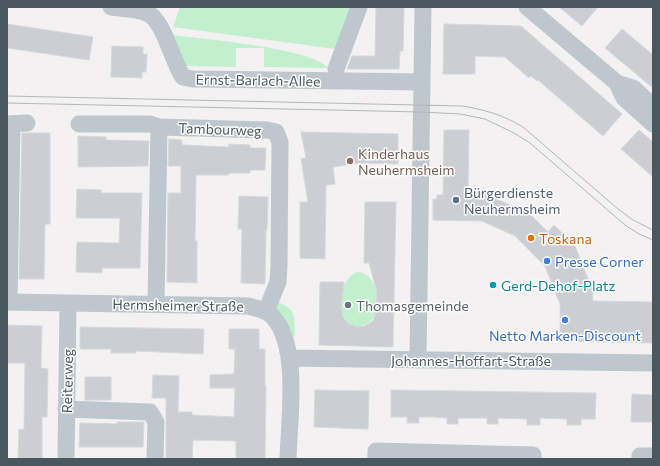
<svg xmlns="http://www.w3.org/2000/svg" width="660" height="466" font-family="Commissioner,sans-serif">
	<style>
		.green { fill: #c2efce }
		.building { fill: #cbcfd3; stroke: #d5d8dc }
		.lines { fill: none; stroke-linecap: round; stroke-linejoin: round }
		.minor { stroke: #bdc7cd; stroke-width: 17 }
		.tram { stroke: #b4b7bb; stroke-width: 1 }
		.education-dot { fill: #8d6e63; stroke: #fff; stroke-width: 1.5 }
		.service-dot { fill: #5c6f8a; stroke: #fff; stroke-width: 1.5 }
		.food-dot { fill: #e8710a; stroke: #fff; stroke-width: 1.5 }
		.shop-dot { fill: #3f7fe0; stroke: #fff; stroke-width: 1.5 }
		.culture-dot { fill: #0f9aa8; stroke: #fff; stroke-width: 1.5 }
		.worship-dot { fill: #6b7280; stroke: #fff; stroke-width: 1.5 }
		.labels { text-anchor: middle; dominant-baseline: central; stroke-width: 3; stroke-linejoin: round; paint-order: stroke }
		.street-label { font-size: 14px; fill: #49575e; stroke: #fff }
		.education-label { font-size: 14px; fill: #785e54; stroke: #fff; text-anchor: start }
		.service-label { font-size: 14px; fill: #4e5e75; stroke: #fff; text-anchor: start }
		.food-label { font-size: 14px; fill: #c56008; stroke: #fff; text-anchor: start }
		.shop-label { font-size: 14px; fill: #366cbe; stroke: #fff; text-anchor: start }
		.culture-label { font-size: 14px; fill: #0d838f; stroke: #fff; text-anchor: start }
		.worship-label { font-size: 14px; fill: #5b616d; stroke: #fff; text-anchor: start }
	</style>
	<rect width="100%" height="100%" fill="#f3f1f1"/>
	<path class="green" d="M180 7H350L335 49 173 27Z
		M173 35C202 39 312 48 328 68L264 67V48H236V67L185 66Z
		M357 272C383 273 385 324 360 326 354 327 350 325 346 320 335 307 341 279 357 272Z
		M278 302C297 310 294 316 295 335L293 337 284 318 276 308Z"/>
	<path class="building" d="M376 7H404L403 51H400L399 69H347L352 56H375Z
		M559 7H598L582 26Z
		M7 24 93 37 89 60 7 48Z
		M444 24 521 26 622 114 603 136 538 80 537 81 531 76 529 78 505 57 475 56V74H443Z
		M622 29 653 55V88L605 48Z
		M112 46 143 47V54H147L146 72H142V78L111 77Z
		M444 130H469L468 192H488L496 195 494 198 529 213 548 232 554 225 575 246 592 289 593 301 653 302V343L560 341V304L545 266 515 236 482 221 433 220V199H437V195H443Z
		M639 130 653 142V177L621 149Z
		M301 132 398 134V164L359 163 333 167 335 184 326 185 325 259 300 258V202H308L301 159 306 158Z
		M22 133H50V224H45L44 279H19Z
		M78 136 106 137V140L149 141 148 166 78 167Z
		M169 139 182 140V145L229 147V144L250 145V148H266L265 170H250V173H229V175H196L195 241H197V283L167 282 168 193H181V166H168Z
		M77 189 101 190V193H142L140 268H102V273L76 272 77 242 119 243 120 218H76Z
		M239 196 268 197 267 230H266L265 284 241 283 242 229H238Z
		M365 202H396L393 347 319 345 320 282H344L341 308 343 317 349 324 357 327 365 326 373 321 376 312 377 292 369 263H364Z
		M7 325 42 326 41 368 48 369 47 417H42V459H18L19 429 24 430 25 363H7Z
		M80 327 204 329 203 354 136 351V353H111V349H80Z
		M229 329H259V349H265V386H266L265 459H236V441L193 440 192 459H166V398H152L153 375 179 376 178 412H192V415L234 417 235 388H210V375L234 374 235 349H229Z
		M85 377H111V400H85Z
		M315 390 369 391 368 429 314 427Z
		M391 390 596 393 595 419H581V425H567V419L540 418V425H527V419L498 418V424H487V418H458V424H447V418L434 417H419V423H407V417H391Z
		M632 394 653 395V422H631Z
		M117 422H144L143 447H79L80 423 117 424Z"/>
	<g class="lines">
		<path class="minor" d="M111 7C122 9 137 9 147 13 164 20 172 61 183 77L193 79 422 82
			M527 7 617 83 633 88 653 106
			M336 69 359 7
			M617 83 624 98 653 124
			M7 124 27 123
			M79 124H150L159 127 267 130 276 132 280 142 279 266 278 282 266 311
			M7 302 248 306C256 308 267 310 273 317 300 346 289 421 288 459
			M9 302 12 124
			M156 304 159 127
			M289 358 653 363
			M418 360 423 7
			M66 409 150 412 156 422 155 459
			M66 459 68 303
			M376 459V451L533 455V459
			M640 459V456H653"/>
		<path class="tram" d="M7 96 462 106C486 110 503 115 523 127L618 209 633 220 653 230
			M7 103 422 112 460 114 485 119 514 133 530 143 625 225 639 234 653 240"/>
	</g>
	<circle class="education-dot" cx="350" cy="161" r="4"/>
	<circle class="service-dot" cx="456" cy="200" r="4"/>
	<circle class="food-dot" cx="531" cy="238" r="4"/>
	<g class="shop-dot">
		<circle cx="547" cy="261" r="4"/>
		<circle cx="565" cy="320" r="4"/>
	</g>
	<circle class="culture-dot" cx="493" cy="285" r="4"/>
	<circle class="worship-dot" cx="348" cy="305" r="4"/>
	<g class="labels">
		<g class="street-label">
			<text transform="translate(258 80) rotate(1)">Ernst-Barlach-Allee</text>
			<text transform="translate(220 129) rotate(2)">Tambourweg</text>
			<text transform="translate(178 305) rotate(1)">Hermsheimer Straße</text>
			<text x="471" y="360">Johannes-Hoffart-Straße</text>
			<text transform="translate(67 381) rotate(-89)">Reiterweg</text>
		</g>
		<g class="education-label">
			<text x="358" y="153">Kinderhaus<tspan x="358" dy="16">Neuhermsheim</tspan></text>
		</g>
		<g class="service-label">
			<text x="464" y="192">Bürgerdienste<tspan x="464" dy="16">Neuhermsheim</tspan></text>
		</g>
		<g class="food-label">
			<text x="539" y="238">Toskana</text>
		</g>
		<g class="shop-label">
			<text x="555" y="261">Presse Corner</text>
			<text x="565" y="335" text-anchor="middle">Netto Marken-Discount</text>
		</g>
		<g class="culture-label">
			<text x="501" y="285">Gerd-Dehof-Platz</text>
		</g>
		<g class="worship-label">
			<text x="356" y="305">Thomasgemeinde</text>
		</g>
	</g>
	<rect width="660" height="466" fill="none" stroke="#49575e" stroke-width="16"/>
</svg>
